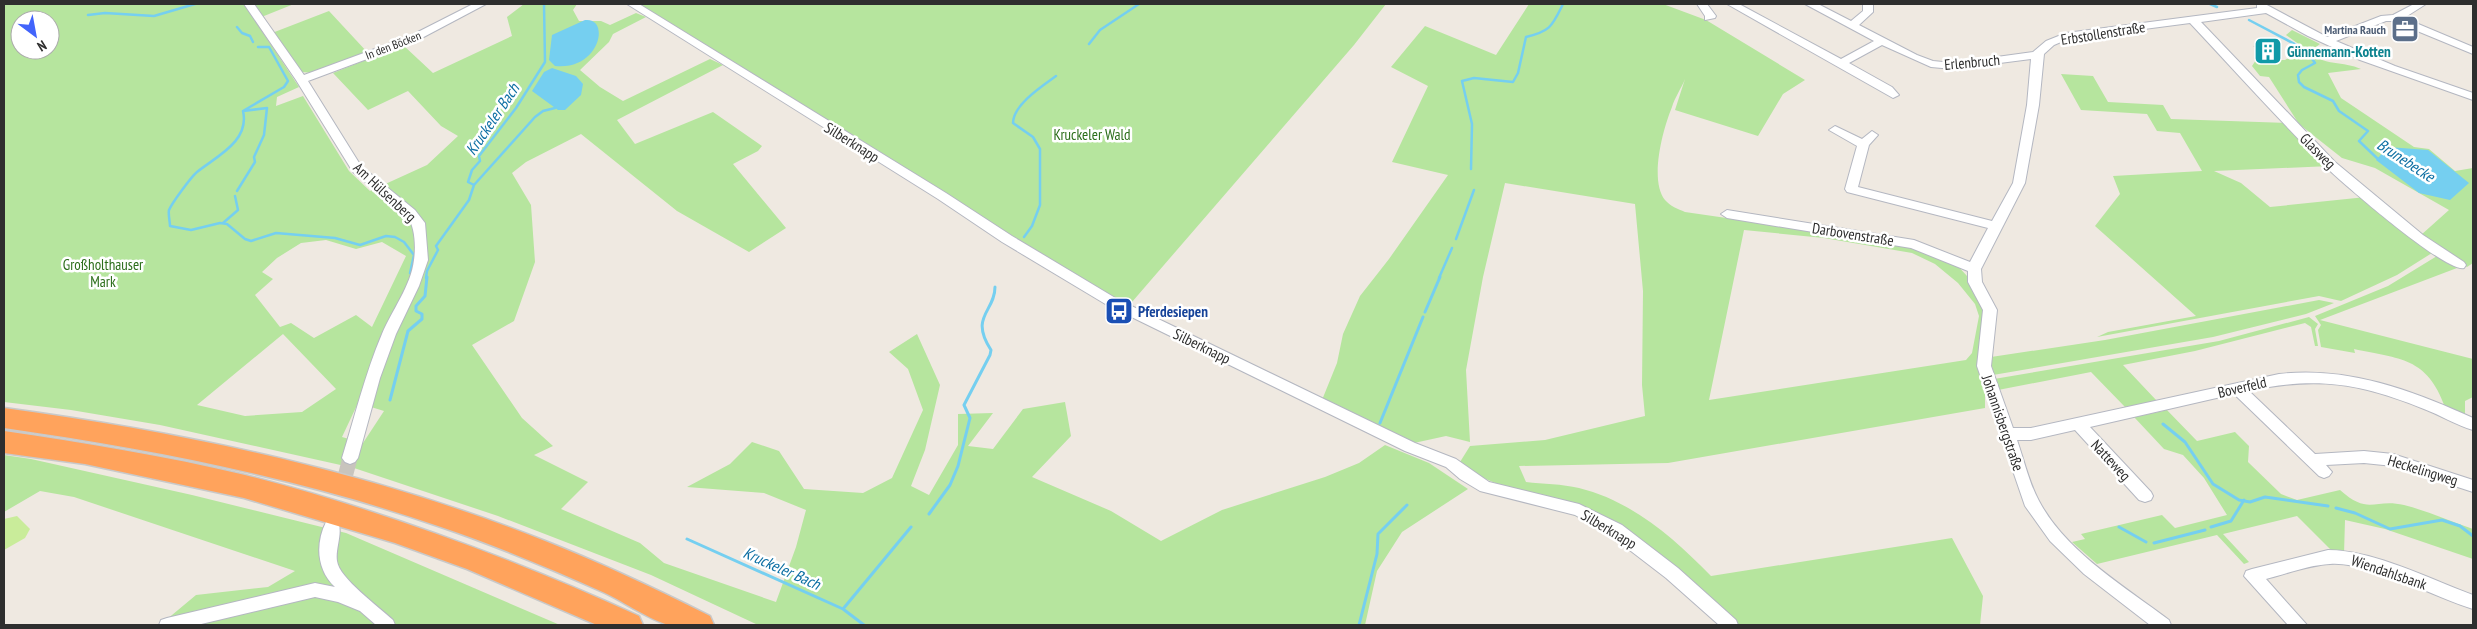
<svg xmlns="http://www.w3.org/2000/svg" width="2477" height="629" font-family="'PT Sans Narrow',sans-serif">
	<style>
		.green { fill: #b6e59e; fill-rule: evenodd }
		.pitch { fill: #c9ec9a }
		.water { fill: #75cff0 }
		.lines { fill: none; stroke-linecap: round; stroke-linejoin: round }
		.stream-far1 { stroke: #75cff0; stroke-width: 2.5 }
		.stream { stroke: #75cff0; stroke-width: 3 }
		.building { fill: #cbc7bf }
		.street-tunnel { stroke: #c8c4bd; stroke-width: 15; stroke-dasharray: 15 8; stroke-linecap: butt }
		.street-casing { stroke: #b4b7c1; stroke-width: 2 }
		.highway-casing { stroke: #c9c9c9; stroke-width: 3 }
		.street { fill: #fff; fill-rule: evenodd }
		.highway { fill: #ffa35c; fill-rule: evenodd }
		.labels { text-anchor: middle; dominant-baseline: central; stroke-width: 5; stroke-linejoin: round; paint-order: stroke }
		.far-service-label { font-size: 12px; font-weight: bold; fill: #4e5e75; stroke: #fff; text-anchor: end }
		.far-street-label { font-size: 12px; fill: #2e2e2e; stroke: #fff }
		.street-label { font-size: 15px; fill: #2e2e2e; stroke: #fff }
		.culture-label { font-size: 15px; font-weight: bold; fill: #0d838f; stroke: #fff; text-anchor: start }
		.park-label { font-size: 15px; fill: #2c6e1b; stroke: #fff }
		.transit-label { font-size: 15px; font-weight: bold; fill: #164399; stroke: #fff; text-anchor: start }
		.water-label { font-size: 16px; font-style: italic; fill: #0d6fa3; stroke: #fff }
	</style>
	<rect width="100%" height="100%" fill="#efe9e1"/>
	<path class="green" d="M4 4H244L299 87 277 97 276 106 303 96 349 171 370 191 427 165 458 136 441 126 408 91 368 110 333 73 403 45 433 73 512 36 507 17 524 4H577L573 10 579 21H601L610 25 636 13 646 17 613 34 609 42 580 70 600 87 623 101 710 59 723 65 617 120 635 144 713 112 762 146 758 151 733 164 786 228 749 252 677 211 581 134 526 162 512 173 531 205 535 262 514 321 472 345 522 418 553 446 534 455 588 482 561 509 640 543 664 563 776 602 796 547 806 510 764 493 687 487 730 464 752 442 779 451 804 489 863 493 892 478 923 410 908 369 889 352 917 334 940 385 925 450 911 486 929 495 958 445V414L993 413 968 446 993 449 1023 409 1065 402 1071 436 1032 477 1111 511 1161 541 1222 510 1325 477 1359 463 1385 445 1429 463 1468 489 1402 532 1377 571 1365 625H758L651 575 498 516 354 468 160 425 71 410 4 402ZM20 20H50V50H20ZM326 240 356 249 382 242 406 256 372 327 356 315 314 338 291 323 280 327 255 295 273 279 262 272 277 258 301 243ZM283 334 336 389 302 412 245 416 197 405ZM358 403 384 411 363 443 342 437Z
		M249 4H294L259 18Z
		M636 4H1386L1354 45 1132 302 1120 300 1118 302Z
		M1529 4H1663L1706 20 1805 80 1783 94 1758 136 1675 110 1685 79C1681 89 1675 97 1672 107 1663 129 1649 180 1665 200 1670 206 1678 209 1685 212L1911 245 1956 264 1967 276 1984 305 1982 335 1980 336 1978 365 1985 388V408L1668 463 1519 466 1526 482C1543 484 1562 484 1579 488 1632 501 1674 538 1711 576L1952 538 1983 596 1980 625H1735L1648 546 1476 475 1460 462 1470 446 1545 440 1645 416 1642 385 1643 291 1635 204 1505 183 1483 277 1466 370 1470 442 1446 436 1414 443 1322 400 1337 363 1343 334 1360 296 1389 259 1448 175 1392 162 1428 86 1391 67 1425 26 1496 55ZM1744 230 1824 238 1912 253 1935 264 1958 283 1975 304 1979 316 1972 353 1966 360 1709 400Z
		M329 11 368 53 314 73 302 72 272 33Z
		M2292 30 2320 44 2309 52C2323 66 2344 61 2361 69L2328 73 2341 98 2414 147 2429 149 2455 171 2473 168V263L2467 267 2421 235 2449 210 2375 168 2342 158 2299 124 2269 77 2260 76 2252 66 2256 60H2285L2294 55V47L2300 45 2286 35Z
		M2061 74 2093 76 2108 102 2163 105 2171 119 2289 123 2330 166 2214 171 2241 183 2270 207 2366 197 2432 253 2397 275 2341 301 2319 296 2097 337 2108 332 2196 316 2095 226 2120 194 2113 176 2202 171 2180 133 2157 131 2147 114 2081 110Z
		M2437 256 2457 268 2320 320 2473 359V397L2465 401V416L2445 407C2427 357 2400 359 2354 349L2355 353 2321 347 2318 330 2321 325 2315 316 2388 286Z
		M2319 300 2334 303 2306 314 2213 337 1993 375 1991 357 2105 340Z
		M2309 317 2318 324 2315 329 2318 346H2315L2311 327 2305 323 2195 351 2123 365 2157 401 2125 407 2091 372 1998 390 1994 379 2219 341Z
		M2164 407 2197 441 2235 432 2249 446 2248 462 2281 494 2297 500 2340 490C2369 516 2374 498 2404 505 2427 511 2450 521 2473 529V559L2385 529 2345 520 2344 554 2334 553 2297 516 2223 534 2249 562 2244 564 2217 535 2097 564 2072 542 2085 539 2081 534 2162 515 2175 528 2227 515 2204 478 2183 455 2164 449 2134 417 2163 411Z
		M4 455 31 459 192 495 346 533 560 625H160L196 595 268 587 295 571 74 497 40 491 4 512Z"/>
	<path class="pitch" d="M17 516 30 529 25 538 4 550V519Z"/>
	<path class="water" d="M585 20C611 17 600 71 555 66L549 60 552 35Z
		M552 68 576 76 583 84 581 95 565 110H558L532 91 544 72Z
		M2388 147 2428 150 2469 183 2450 200 2419 193 2376 160Z"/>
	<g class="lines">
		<path class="stream-far1" d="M2210 4 2217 7
			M88 15 105 13 154 16 195 4
			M2249 20 2306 50 2315 63 2302 70 2298 75 2299 82 2304 87 2333 101 2339 111 2368 131 2359 141 2379 160
			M237 27 242 33 250 36 253 42
			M1089 44 1100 30 1139 4
			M258 47H269L288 81 284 87 243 111C250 141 217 156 197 172 191 177 172 203 169 210 168 214 170 222 170 226L191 230 220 223 227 224 245 239 251 241 276 233 335 238 360 245 386 236 395 237 404 242 414 255 410 273
			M1471 169 1472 124 1462 81 1474 78 1513 82 1518 73 1526 37C1551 31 1552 26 1563 4
			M474 185 535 117 543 111 555 108
			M237 191 255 162 254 157 264 135 267 108 243 111
			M223 223 238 210 235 196
			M1024 237 1032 226 1040 205V149L1033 137 1013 123C1013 105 1042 86 1056 76
			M1456 239 1474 190
			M426 278 427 271 438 250 436 246 469 200 474 185 468 182 472 170 480 161 479 156 516 108 545 62 544 4
			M1439 278 1452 248"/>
		<path class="stream" d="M1425 312 1440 277
			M390 400 408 331 422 319V314L416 311V306L425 296 427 277
			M1380 423 1423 317
			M2163 424 2185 442 2213 484 2239 500 2250 502 2265 497 2328 506
			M2336 508 2355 513 2390 529 2442 520 2460 526 2473 536
			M929 514 950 485 958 466 970 418 964 405 990 355 991 350C969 316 995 312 995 287
			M2119 527 2146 542
			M2211 527 2231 521 2244 500
			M687 539 843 609 864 625
			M2154 543 2205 530
			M843 609 911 527
			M1359 625 1377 554 1378 534 1407 505"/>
	</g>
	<path class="building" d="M2267 44 2280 54 2267 56 2253 46Z"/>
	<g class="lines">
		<path class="street-tunnel" d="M334 519 350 458"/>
		<defs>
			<path id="street" d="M244 4H254L304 75 410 36 473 4H486L418 40 308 81 361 166 415 210 425 223 428 260 419 286 396 334 380 378 358 458 355 462 350 464 345 462 342 458C355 416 365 374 382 334 392 310 411 286 414 260 416 246 415 226 407 216L353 172 296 80Z
				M627 4H639L946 193 1012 236 1117 299 1415 443 1456 459 1489 482 1579 504 1622 525 1678 568 1736 620 1738 625H1719L1666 578 1610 535 1575 515 1480 491 1460 479 1446 467 1405 451 1107 305 1002 242 938 199Z
				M1697 4H1707L1716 16 1715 18 1705 20V16Z
				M1727 4H1739L1841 59 1874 41 1805 4H1818L1851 21 1863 11V4H1873V12L1859 25 1917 55 1933 61 1953 63 2033 52 2046 41 2066 33 2257 8V4H2265L2327 37 2381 16 2393 15 2414 4H2426L2404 18 2473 47V54L2393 21H2386L2336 41 2395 66 2473 93V100L2360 60 2308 36 2266 13 2201 22 2335 162 2423 235 2464 262 2466 265 2464 268C2446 273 2342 183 2325 166 2279 120 2235 71 2190 23L2068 39 2054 45 2044 54 2039 105 2025 183 1981 269 1982 282 1997 310 1991 366 2013 428H2031L2279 374C2347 366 2412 390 2473 418V430C2456 425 2440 415 2424 409 2360 383 2316 376 2249 391L2315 454 2364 451 2393 454 2473 480V492L2393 466 2364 463 2326 465 2332 472 2329 476 2324 478 2319 476 2234 394 2090 427 2151 492 2153 496 2151 500 2145 502 2139 500 2075 430 2031 440H2017C2024 460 2029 483 2039 501 2066 552 2124 586 2169 620L2171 625H2150L2084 574 2050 541 2025 506 1977 366 1983 310 1968 282V271L1911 248 1727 218 1721 214 1727 210 1914 240 1970 262 1988 228 1847 192 1845 189 1857 146 1829 130 1835 126 1862 139 1872 131 1878 135 1869 145 1858 187 1992 221 2013 183 2027 105 2031 59 1953 69 1931 67 1882 45 1849 63 1892 87 1899 95 1893 98Z
				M332 520 338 522C343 533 335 549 337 561 339 578 379 607 393 620L395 625H376L360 611 338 602 315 597 197 625H159L161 620 167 618 315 583 335 587C317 571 315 544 326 522Z
				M2328 550C2373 550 2430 579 2473 595V609C2433 597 2369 561 2330 564 2309 565 2286 574 2266 579L2307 625H2288L2244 576 2246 571 2252 569Z"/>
			<path id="highway" d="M4 408C189 433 371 472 545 541 601 563 656 589 710 616L714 625C702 626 682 628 669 625 650 620 624 602 605 593 551 569 497 546 441 527 299 478 152 449 4 428Z
				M4 431C85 443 166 456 245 475 381 510 511 558 639 616L643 625H597L467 569 395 543 244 498 85 464 4 453Z"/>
		</defs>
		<use href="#street" class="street-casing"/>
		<use href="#highway" class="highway-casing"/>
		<use href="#street" class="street"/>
		<use href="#highway" class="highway"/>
	</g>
	<defs>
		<symbol id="office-square" viewBox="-11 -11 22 22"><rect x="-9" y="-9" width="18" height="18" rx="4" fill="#5c6f8a" stroke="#fff"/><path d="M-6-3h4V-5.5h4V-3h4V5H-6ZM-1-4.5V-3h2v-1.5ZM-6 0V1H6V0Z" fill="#fff"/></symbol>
		<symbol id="building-square" viewBox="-11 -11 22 22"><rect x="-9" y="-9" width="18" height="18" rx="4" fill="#0f9aa8" stroke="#fff"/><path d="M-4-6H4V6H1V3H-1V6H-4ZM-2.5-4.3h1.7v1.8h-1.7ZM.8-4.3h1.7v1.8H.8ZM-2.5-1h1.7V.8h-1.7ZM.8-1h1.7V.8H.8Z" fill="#fff"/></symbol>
		<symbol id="bus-square" viewBox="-11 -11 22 22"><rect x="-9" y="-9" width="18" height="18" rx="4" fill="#1a4fb4" stroke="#fff"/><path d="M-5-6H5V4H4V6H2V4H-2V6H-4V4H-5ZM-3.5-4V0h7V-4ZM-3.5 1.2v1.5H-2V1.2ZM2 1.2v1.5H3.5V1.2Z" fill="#fff"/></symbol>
	</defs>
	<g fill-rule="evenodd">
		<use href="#office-square" x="2389" y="13" width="32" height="32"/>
		<use href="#building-square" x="2252" y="35" width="32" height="32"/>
		<use href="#bus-square" x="1103" y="295" width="32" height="32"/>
	</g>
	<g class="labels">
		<g class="far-service-label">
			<text x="2386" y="29">Martina Rauch</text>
		</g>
		<g class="far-street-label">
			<text transform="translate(393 45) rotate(-21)">In den Böcken</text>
		</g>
		<g class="street-label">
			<text transform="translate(2103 33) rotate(-9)">Erbstollenstraße</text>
			<text transform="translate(1972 62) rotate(-5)">Erlenbruch</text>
			<text transform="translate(852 142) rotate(32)">Silberknapp</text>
			<text transform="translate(2318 151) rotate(45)">Glasweg</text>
			<text transform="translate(385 192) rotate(43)">Am Hülsenberg</text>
			<text transform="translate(1853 234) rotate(9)">Darbovenstraße</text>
			<text transform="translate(1202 346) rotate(26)">Silberknapp</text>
			<text transform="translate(2242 387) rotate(-13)">Boverfeld</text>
			<text transform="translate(2003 423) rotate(71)">Johannisbergstraße</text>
			<text transform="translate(2111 460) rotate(47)">Natteweg</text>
			<text transform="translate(2423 470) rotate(17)">Heckelingweg</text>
			<text transform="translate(1609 529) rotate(31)">Silberknapp</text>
			<text transform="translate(2389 572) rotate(19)">Wiendahlsbank</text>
		</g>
		<g class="culture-label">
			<text x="2287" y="51">Günnemann-Kotten</text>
		</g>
		<g class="park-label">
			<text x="1092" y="134">Kruckeler Wald</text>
			<text x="103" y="264">Großholthauser<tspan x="103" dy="17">Mark</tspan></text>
		</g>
		<g class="transit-label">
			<text x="1138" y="311">Pferdesiepen</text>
		</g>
		<g class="water-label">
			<text transform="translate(492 119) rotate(-56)">Kruckeler Bach</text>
			<text transform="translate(2406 160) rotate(33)">Brunebecke</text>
			<text transform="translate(782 568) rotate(24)">Kruckeler Bach</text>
		</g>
	</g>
	<rect width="2477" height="629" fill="none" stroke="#2e2e2e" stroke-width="10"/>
	<g transform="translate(35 35) rotate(148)"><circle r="24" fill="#ffffff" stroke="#ababab"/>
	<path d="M0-4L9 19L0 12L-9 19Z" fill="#4264fb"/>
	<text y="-8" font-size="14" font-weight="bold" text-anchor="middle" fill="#2e2e2e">N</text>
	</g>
</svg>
